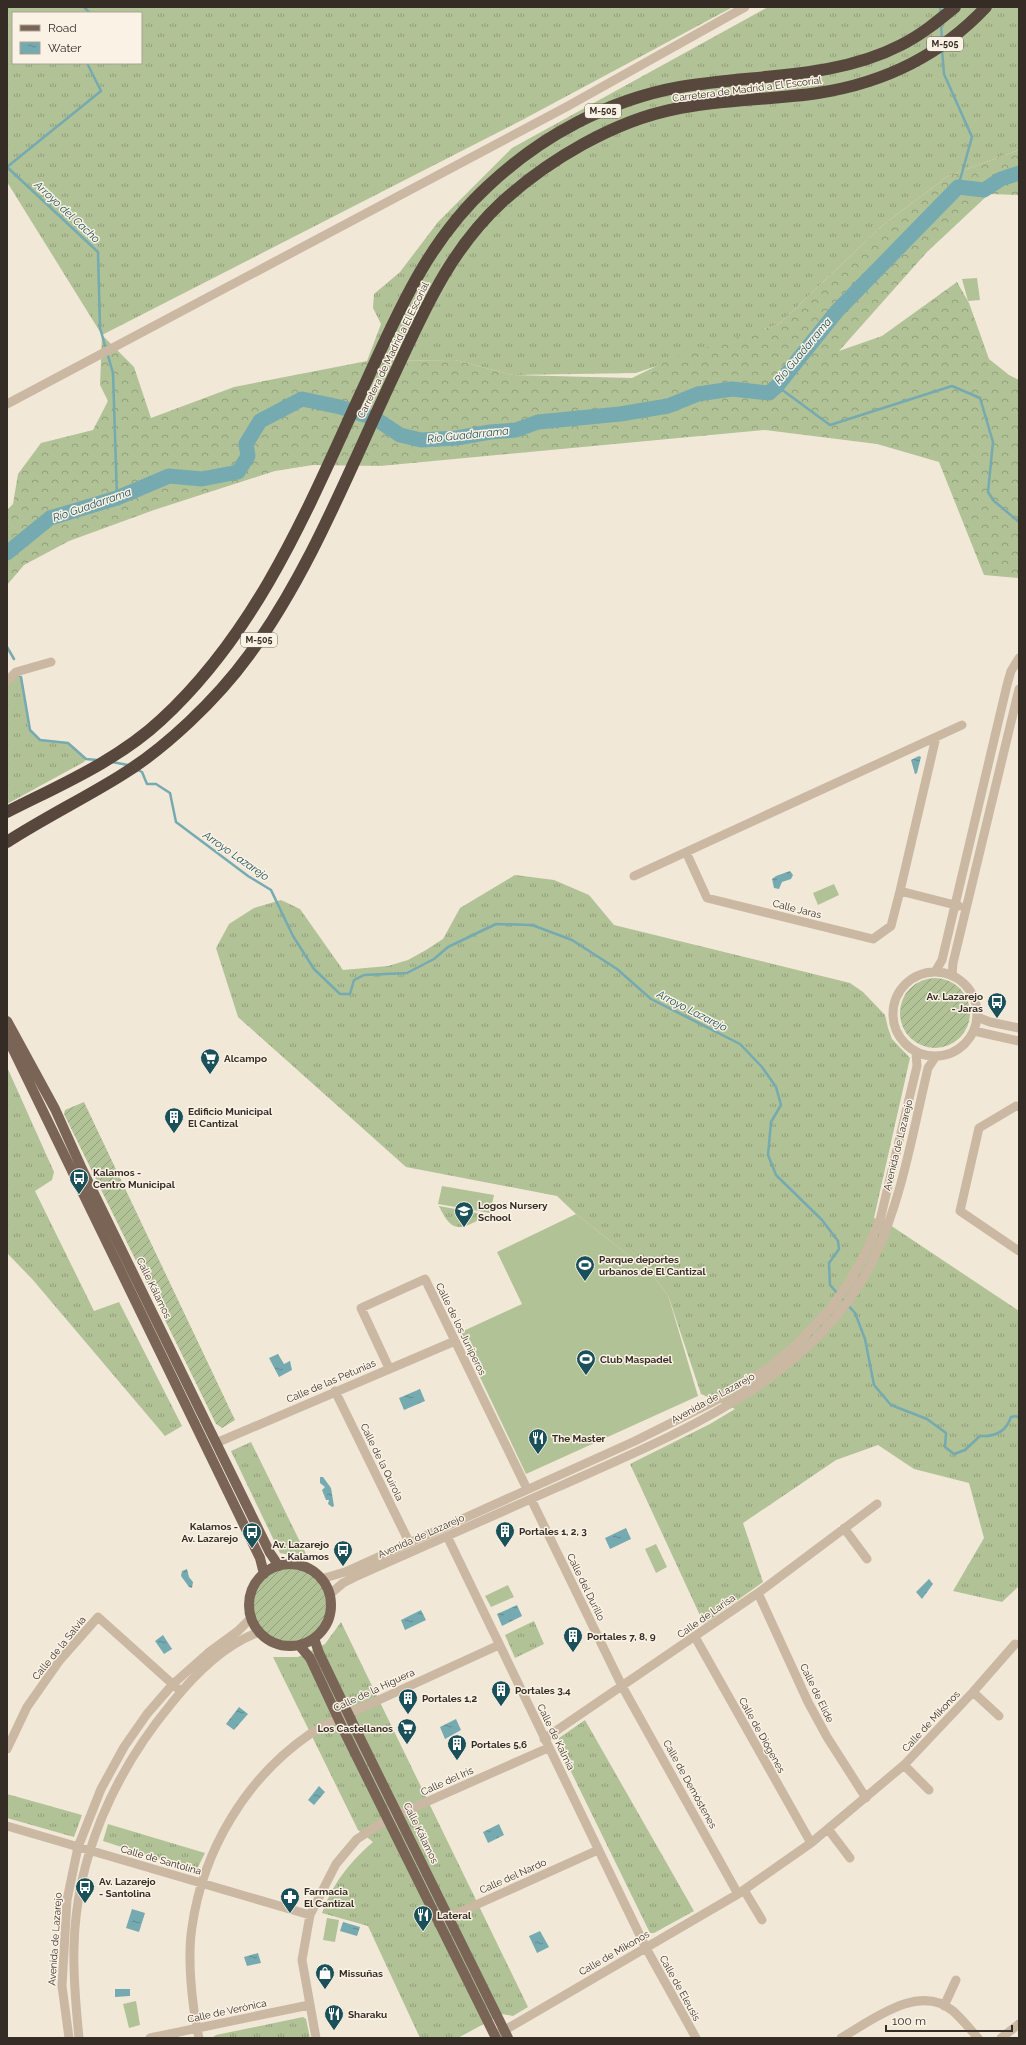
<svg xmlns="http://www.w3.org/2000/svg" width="1026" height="2045" font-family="Raleway,sans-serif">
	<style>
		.grass { fill: url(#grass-tufts); fill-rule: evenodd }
		.forest { fill: url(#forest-crowns) }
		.garden { fill: url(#garden-furrows) }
		.pitch { fill: #b1c297 }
		.water { fill: url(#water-ripples) }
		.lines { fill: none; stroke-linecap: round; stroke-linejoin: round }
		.stream { stroke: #75aab1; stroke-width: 2.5 }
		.river { stroke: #75aab1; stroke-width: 15 }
		.minor { stroke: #cbb8a3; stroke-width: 9 }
		.major { stroke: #796456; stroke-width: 10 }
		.highway { stroke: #57473c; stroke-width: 12 }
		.labels { text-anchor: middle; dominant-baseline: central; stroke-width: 3; stroke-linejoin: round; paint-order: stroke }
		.shield { fill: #faf2e4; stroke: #71675f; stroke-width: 1 }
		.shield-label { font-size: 9px; font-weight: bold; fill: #362c26 }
		.street-label { font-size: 10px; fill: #362c26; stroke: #faf2e4 }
		.poi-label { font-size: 10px; font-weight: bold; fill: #362c26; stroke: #faf2e4; text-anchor: start }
		.water-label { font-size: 11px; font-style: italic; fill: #195059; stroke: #faf2e4 }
	</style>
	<defs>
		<pattern id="grass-tufts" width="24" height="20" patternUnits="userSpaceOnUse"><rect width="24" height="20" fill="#b1c297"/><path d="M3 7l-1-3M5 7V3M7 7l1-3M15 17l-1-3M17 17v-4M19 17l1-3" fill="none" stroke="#919e7b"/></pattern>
		<pattern id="forest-crowns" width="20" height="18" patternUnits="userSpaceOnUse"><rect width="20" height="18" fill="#b1c297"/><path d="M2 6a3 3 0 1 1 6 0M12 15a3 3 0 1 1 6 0" fill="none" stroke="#919e7b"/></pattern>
		<pattern id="garden-furrows" width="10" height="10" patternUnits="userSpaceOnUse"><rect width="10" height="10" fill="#b1c297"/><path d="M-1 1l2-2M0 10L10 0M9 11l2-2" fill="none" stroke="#919e7b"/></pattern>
		<pattern id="water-ripples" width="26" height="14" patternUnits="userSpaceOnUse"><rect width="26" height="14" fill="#75aab1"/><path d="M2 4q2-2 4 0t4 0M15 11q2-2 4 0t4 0" fill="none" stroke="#618b90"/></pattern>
	</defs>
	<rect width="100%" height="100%" fill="#f2e8d8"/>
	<path class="grass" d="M7 7H733L524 119 102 335 7 182ZM13 13H141V63H13Z
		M768 7H1019V150L948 176 883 225 779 324 636 373 513 375 455 360 367 361 381 324 373 308 374 294 400 272 438 222 512 148Z
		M16 672 21 677 30 730 40 740 68 743 86 759 84 762 7 804V681Z
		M515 875 554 880 589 895 614 925 850 983 863 992 885 1015 888 1028 892 1039 910 1058 874 1218 884 1221 1019 1311V1586L1002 1602 953 1591 984 1538 969 1483 914 1469 878 1445 836 1460 743 1523 763 1582 704 1624 630 1464 710 1424 735 1409 701 1394 668 1295 650 1272 576 1214 557 1196 406 1167 238 1017 216 948 229 924 254 908 281 900 300 909 343 970 388 966 408 960 426 950 443 939 460 908Z
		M7 1067 54 1172 52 1180 35 1191 94 1311 119 1302 182 1426 165 1436 33 1280 7 1253Z
		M439 1206 488 1215C463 1228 453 1237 439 1206Z
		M251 1442 308 1558 280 1553 231 1451Z
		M534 1621 544 1644 515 1658 505 1635Z
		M341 1622 528 2007 513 2016 502 2014 458 2038H420L368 1926 322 1913C334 1882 348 1864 373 1842L358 1830 273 1657H298L325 1644Z
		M585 1720 694 1911 654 1933H650L558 1745 559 1738Z
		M7 1794 82 1815 74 1837 7 1818Z
		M108 1824 205 1853 196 1871 103 1841Z
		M303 2017 306 2019 310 2038H212L216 2035Z"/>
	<path class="forest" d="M1019 150V195L989 194 927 252 839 351 882 336 957 282 969 303 989 359 1009 375 1019 380V578L984 575 939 462 877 444 765 430 380 466 313 465 275 471 154 510 69 541 24 565 7 585V510L13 504 18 474 41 443 93 430 108 401 100 385 102 335 134 367 151 418 234 387 367 361 455 360 513 375 632 378 673 358 779 324 883 225 948 176Z"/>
	<path class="garden" d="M900 1013a35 35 0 1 1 70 0a35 35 0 1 1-70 0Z
		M84 1102 235 1420 222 1428 216 1424 64 1114 65 1110Z
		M253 1605a37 37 0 1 1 74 0a37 37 0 1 1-74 0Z"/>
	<path class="pitch" d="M977 278 980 300 968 301 962 279Z
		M834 884 839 895 818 905 813 893Z
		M442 1186 494 1195 490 1213 438 1204Z
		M576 1214 650 1272 668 1295 698 1396 526 1474 459 1333 522 1304 497 1252Z
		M656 1544 667 1567 656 1573 645 1549Z
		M508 1585 514 1597 491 1607 485 1596Z
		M327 1918 339 1920 335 1942 323 1940Z
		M136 2001 140 2025 129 2028 123 2004Z"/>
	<path class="water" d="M1019 166V179H1001Z
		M919 756 921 757 917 773 915 774 911 760Z
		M790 871 793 875 791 879 782 882 779 889 774 888 772 879 776 876Z
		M278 1354 284 1364 290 1361 292 1370 279 1377 269 1358Z
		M420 1389 425 1401 404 1410 399 1398Z
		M320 1477H323L331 1488 334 1506 332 1507 328 1504 329 1500H326L322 1490 325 1487 320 1483Z
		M626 1528 631 1539 610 1549 605 1538Z
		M187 1569 189 1577 193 1582 192 1588 189 1587 181 1576 182 1571Z
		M929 1579 933 1584 922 1599 916 1592Z
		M517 1605 522 1616 502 1626 497 1614Z
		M421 1610 426 1620 405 1630 401 1620Z
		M163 1635 172 1649 164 1654 155 1641Z
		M239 1707 248 1714 234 1730 226 1724Z
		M456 1719 461 1730 445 1739 440 1727Z
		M319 1786 325 1792 314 1805 308 1800Z
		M499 1824 504 1835 488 1843 483 1832Z
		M132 1909 145 1913 139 1932 126 1928Z
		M343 1922 360 1927 357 1936 340 1931Z
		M540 1931 549 1947 537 1953 529 1936Z
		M258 1953 261 1963 247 1966 244 1957Z
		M115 1989H130V1996L115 1997Z"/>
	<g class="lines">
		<path class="stream" d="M84 7 90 13
			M940 7 941 14
			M941 23 942 40
			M942 49 944 74 972 137 958 187
			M87 63 101 91 7 167 98 252 100 328 113 373 117 498
			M777 386 830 425 952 386 980 398 993 442 988 492 994 501 1019 522
			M7 647 14 659
			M21 677 30 730 40 740 68 743 86 759 97 760
			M112 762 128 765
			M136 769 142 772 147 784H156L170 793 176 822 248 876 271 890 293 936 314 969 340 994H350L354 980 364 975 407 973 434 959 448 947 496 924 532 925 572 940 617 969 651 999 740 1044 762 1067 776 1087 781 1105 771 1122 768 1155 776 1175 822 1220 838 1241 839 1249 829 1263 830 1285 855 1313 865 1339 874 1385 891 1405 927 1419 946 1433 945 1447 954 1454 965 1450 980 1436C995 1437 1006 1432 1011 1417L1016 1416 1019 1418"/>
		<path class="river" d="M7 553 50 518 117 498 169 476 202 479 238 472 248 456 246 444 260 421 302 399 340 407 376 419 400 435 421 440 457 438 490 432 516 430 538 422 620 414 668 406 698 394 732 389 769 393 777 386 837 311 958 187 984 190 1001 179 1019 173"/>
		<path class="minor" d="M7 404 568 106 745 7
			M7 681 16 672 51 662
			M936 737 900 891 959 906
			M686 852 707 898 873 939 891 926 900 891
			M634 876 962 725
			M935 972 942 960 1007 685 1011 671 1019 658
			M893 1014a42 42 0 1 1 84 0a42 42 0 1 1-84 0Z
			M952 976 953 963 1019 689
			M977 1017 990 1022 1019 1028
			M974 1031 1019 1041
			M1019 1107 1016 1106 979 1128 960 1211 1019 1251
			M389 1368 361 1308 425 1279 527 1489
			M335 1391 409 1542
			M216 1443 455 1341
			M531 1499 622 1686 738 1894
			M844 1528 867 1559
			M447 1536 646 1948 696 2038
			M321 1579 345 1572 635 1441 709 1404 742 1386 771 1366 795 1346 830 1309 850 1281 865 1254 880 1220 917 1066 916 1052
			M758 1593 808 1702 827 1737 866 1798
			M329 1595 343 1583 355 1577C423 1547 490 1517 558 1487 676 1434 814 1382 874 1258 902 1199 913 1131 928 1068L936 1056
			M695 1637 811 1843
			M973 1692 999 1716
			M544 1739 758 1593 877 1504
			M7 1749 27 1707 60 1660 98 1617 177 1688
			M904 1765 929 1790
			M7 1826 310 1915
			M828 1829 850 1858
			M744 1890 762 1920
			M438 1922 598 1850
			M944 2006 956 1980
			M498 2034 738 1894 811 1843 904 1765 973 1692 1015 1644
			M69 2038 62 1986 67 1900 78 1847 101 1789 124 1747 147 1714 173 1684 208 1653 238 1631 251 1618
			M79 2038C76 2008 73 1978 74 1947 76 1857 114 1773 171 1704 194 1675 224 1645 259 1632
			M150 2038 309 2005
			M199 2038C192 2006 187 1959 192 1927 203 1850 246 1778 310 1734 332 1720 357 1710 381 1699 420 1681 459 1663 499 1645
			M316 2038 302 1960 310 1915 336 1864 357 1839 388 1819 548 1748
			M841 2038C871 2021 919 1982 953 2011 962 2019 970 2029 978 2038
			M1001 2038 1019 2024"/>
		<path class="major" d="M7 1021 55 1109 82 1169 270 1553 279 1566
			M7 1037 260 1558 264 1574
			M249 1605a41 41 0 1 1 82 0a41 41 0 1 1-82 0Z
			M314 1638 319 1653 355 1728 508 2038
			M299 1645 310 1658 345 1733 496 2038"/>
		<path class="highway" d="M7 812C60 785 117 761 161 720 261 628 310 503 366 382 399 310 428 241 488 186 541 136 608 100 680 87 753 74 833 80 901 45 921 35 938 21 955 7
			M7 842C44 818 83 799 120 776 166 748 217 699 249 655 310 572 350 468 394 375 424 311 449 251 502 202 548 160 614 121 675 109 722 99 771 100 818 93 884 83 940 56 986 7"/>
	</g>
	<defs>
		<symbol id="bus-pin" viewBox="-11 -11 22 30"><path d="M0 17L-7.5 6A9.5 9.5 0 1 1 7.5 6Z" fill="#195059" stroke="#faf2e4"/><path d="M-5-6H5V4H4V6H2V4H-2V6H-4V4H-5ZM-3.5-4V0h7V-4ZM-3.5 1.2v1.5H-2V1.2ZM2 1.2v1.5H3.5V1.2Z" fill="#fff"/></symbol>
		<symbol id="supermarket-pin" viewBox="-11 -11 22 30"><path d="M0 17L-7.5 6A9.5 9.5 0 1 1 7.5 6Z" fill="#195059" stroke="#faf2e4"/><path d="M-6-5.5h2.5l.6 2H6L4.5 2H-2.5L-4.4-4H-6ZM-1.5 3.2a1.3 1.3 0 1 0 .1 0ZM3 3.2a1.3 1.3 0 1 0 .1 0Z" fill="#fff"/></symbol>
		<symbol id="building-pin" viewBox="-11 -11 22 30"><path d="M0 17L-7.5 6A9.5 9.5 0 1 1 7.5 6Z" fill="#195059" stroke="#faf2e4"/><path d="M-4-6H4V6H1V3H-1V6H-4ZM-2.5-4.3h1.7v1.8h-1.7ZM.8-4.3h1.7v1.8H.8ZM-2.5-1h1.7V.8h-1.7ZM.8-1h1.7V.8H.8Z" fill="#fff"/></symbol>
		<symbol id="school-pin" viewBox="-11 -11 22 30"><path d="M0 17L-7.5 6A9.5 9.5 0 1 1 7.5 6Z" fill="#195059" stroke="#faf2e4"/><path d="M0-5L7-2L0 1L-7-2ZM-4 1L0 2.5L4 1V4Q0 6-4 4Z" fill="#fff"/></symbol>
		<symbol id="stadium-pin" viewBox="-11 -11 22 30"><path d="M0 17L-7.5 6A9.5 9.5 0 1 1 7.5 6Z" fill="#195059" stroke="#faf2e4"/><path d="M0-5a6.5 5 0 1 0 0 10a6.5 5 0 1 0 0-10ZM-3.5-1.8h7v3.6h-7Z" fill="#fff"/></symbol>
		<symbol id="restaurant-pin" viewBox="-11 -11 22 30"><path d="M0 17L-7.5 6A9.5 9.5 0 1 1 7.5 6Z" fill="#195059" stroke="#faf2e4"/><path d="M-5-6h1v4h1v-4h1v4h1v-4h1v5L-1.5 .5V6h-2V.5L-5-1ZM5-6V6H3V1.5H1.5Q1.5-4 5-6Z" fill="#fff"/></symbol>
		<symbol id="pharmacy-pin" viewBox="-11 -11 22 30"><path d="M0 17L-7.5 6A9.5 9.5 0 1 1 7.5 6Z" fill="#195059" stroke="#faf2e4"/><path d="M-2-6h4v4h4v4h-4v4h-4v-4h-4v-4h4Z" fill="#fff"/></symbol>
		<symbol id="shop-pin" viewBox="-11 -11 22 30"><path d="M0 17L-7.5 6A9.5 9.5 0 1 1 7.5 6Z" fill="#195059" stroke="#faf2e4"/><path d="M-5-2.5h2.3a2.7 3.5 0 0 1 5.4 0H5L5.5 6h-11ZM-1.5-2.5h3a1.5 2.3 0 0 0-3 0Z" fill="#fff"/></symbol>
	</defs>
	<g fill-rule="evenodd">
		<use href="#bus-pin" x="986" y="991" width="22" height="30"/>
		<use href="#supermarket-pin" x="199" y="1047" width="22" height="30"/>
		<use href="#building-pin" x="163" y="1106" width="22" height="30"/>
		<use href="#bus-pin" x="68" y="1167" width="22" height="30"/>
		<use href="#school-pin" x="453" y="1200" width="22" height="30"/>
		<use href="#stadium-pin" x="574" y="1254" width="22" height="30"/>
		<use href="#stadium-pin" x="575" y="1348" width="22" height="30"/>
		<use href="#restaurant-pin" x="527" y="1427" width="22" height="30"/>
		<use href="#building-pin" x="494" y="1520" width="22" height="30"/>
		<use href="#bus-pin" x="241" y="1521" width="22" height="30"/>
		<use href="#bus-pin" x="332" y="1539" width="22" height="30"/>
		<use href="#building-pin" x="562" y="1625" width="22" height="30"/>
		<use href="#building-pin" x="490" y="1679" width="22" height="30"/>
		<use href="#building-pin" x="397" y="1687" width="22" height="30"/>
		<use href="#supermarket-pin" x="396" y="1717" width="22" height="30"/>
		<use href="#building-pin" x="446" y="1733" width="22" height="30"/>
		<use href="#bus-pin" x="74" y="1876" width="22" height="30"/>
		<use href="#pharmacy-pin" x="279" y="1886" width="22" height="30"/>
		<use href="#restaurant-pin" x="412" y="1904" width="22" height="30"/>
		<use href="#shop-pin" x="314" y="1962" width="22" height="30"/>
		<use href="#restaurant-pin" x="323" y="2003" width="22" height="30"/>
	</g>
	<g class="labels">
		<g class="shield">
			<rect x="927" y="37" width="36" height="14" rx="3"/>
			<rect x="585" y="104" width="36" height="14" rx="3"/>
			<rect x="241" y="633" width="36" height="14" rx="3"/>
		</g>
		<g class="shield-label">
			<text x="945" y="44">M-505</text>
			<text x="603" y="111">M-505</text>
			<text x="259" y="640">M-505</text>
		</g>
		<g class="street-label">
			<text transform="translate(747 89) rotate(-7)">Carretera de Madrid a El Escorial</text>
			<text transform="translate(393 350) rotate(-64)">Carretera de Madrid a El Escorial</text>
			<text transform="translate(797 909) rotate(14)">Calle Jaras</text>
			<text transform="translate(898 1145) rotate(-76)">Avenida de Lazarejo</text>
			<text transform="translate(154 1288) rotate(64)">Calle Kálamos</text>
			<text transform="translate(461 1329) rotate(64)">Calle de los Juníperos</text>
			<text transform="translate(331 1381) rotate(-23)">Calle de las Petunias</text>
			<text transform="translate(713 1398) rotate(-29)">Avenida de Lazarejo</text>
			<text transform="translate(382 1462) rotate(64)">Calle de la Quirola</text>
			<text transform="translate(421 1536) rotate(-24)">Avenida de Lazarejo</text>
			<text transform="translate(586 1587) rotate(64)">Calle del Durillo</text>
			<text transform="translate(706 1616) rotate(-35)">Calle de Larisa</text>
			<text transform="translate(59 1648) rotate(-51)">Calle de la Salvia</text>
			<text transform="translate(374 1690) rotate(-25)">Calle de la Higuera</text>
			<text transform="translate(817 1693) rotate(64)">Calle de Elide</text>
			<text transform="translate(931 1721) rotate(-47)">Calle de Mikonos</text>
			<text transform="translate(762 1735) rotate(61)">Calle de Diógenes</text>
			<text transform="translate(556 1737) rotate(64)">Calle de Kalmia</text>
			<text transform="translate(447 1781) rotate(-24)">Calle del Iris</text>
			<text transform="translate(690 1784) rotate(61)">Calle de Demóstenes</text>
			<text transform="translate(421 1833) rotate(64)">Calle Kálamos</text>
			<text transform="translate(161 1860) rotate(16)">Calle de Santolina</text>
			<text transform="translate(513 1876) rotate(-24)">Calle del Nardo</text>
			<text transform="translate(55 1939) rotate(-86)">Avenida de Lazarejo</text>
			<text transform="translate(614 1953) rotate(-30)">Calle de Mikonos</text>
			<text transform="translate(680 1988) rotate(61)">Calle de Eleusis</text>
			<text transform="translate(227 2011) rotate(-12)">Calle de Verónica</text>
		</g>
		<g class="poi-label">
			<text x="983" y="996" text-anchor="end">Av. Lazarejo<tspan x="983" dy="12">- Jaras</tspan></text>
			<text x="224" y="1058">Alcampo</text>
			<text x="188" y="1111">Edificio Municipal<tspan x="188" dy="12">El Cantizal</tspan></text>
			<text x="93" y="1172">Kalamos -<tspan x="93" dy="12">Centro Municipal</tspan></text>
			<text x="478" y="1205">Logos Nursery<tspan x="478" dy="12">School</tspan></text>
			<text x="599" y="1259">Parque deportes<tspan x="599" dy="12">urbanos de El Cantizal</tspan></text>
			<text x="600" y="1359">Club Maspadel</text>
			<text x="552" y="1438">The Master</text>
			<text x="238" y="1526" text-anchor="end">Kalamos -<tspan x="238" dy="12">Av. Lazarejo</tspan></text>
			<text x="519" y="1531">Portales 1, 2, 3</text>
			<text x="329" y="1544" text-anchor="end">Av. Lazarejo<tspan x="329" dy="12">- Kalamos</tspan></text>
			<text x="587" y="1636">Portales 7, 8, 9</text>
			<text x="515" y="1690">Portales 3,4</text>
			<text x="422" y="1698">Portales 1,2</text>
			<text x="393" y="1728" text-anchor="end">Los Castellanos</text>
			<text x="471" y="1744">Portales 5,6</text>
			<text x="99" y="1881">Av. Lazarejo<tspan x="99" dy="12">- Santolina</tspan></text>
			<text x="304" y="1891">Farmacia<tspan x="304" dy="12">El Cantizal</tspan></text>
			<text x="437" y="1915">Lateral</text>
			<text x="339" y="1973">Missuñas</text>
			<text x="348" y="2014">Sharaku</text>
		</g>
		<g class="water-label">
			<text transform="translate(67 212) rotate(43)">Arroyo del Cacho</text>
			<text transform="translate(803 351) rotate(-50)">Río Guadarrama</text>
			<text transform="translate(468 435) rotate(-6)">Río Guadarrama</text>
			<text transform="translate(92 505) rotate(-19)">Río Guadarrama</text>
			<text transform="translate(236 856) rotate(35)">Arroyo Lazarejo</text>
			<text transform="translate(692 1011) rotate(27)">Arroyo Lazarejo</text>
		</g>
	</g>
	<rect width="1026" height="2045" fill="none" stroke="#362c26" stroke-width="16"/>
	<rect x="12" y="12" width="130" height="52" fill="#faf2e4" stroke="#aca398"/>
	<rect x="20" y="25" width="20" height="6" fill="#796456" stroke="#aca398"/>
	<text x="48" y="32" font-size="12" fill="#362c26">Road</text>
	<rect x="20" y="42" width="20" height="12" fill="url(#water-ripples)" stroke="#aca398"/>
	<text x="48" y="52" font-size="12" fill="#362c26">Water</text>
	<path d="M886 2025v6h126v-6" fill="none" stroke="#362c26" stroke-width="2"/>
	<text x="892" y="2025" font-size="12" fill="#362c26" stroke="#faf2e4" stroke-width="3" paint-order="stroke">100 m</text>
</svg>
